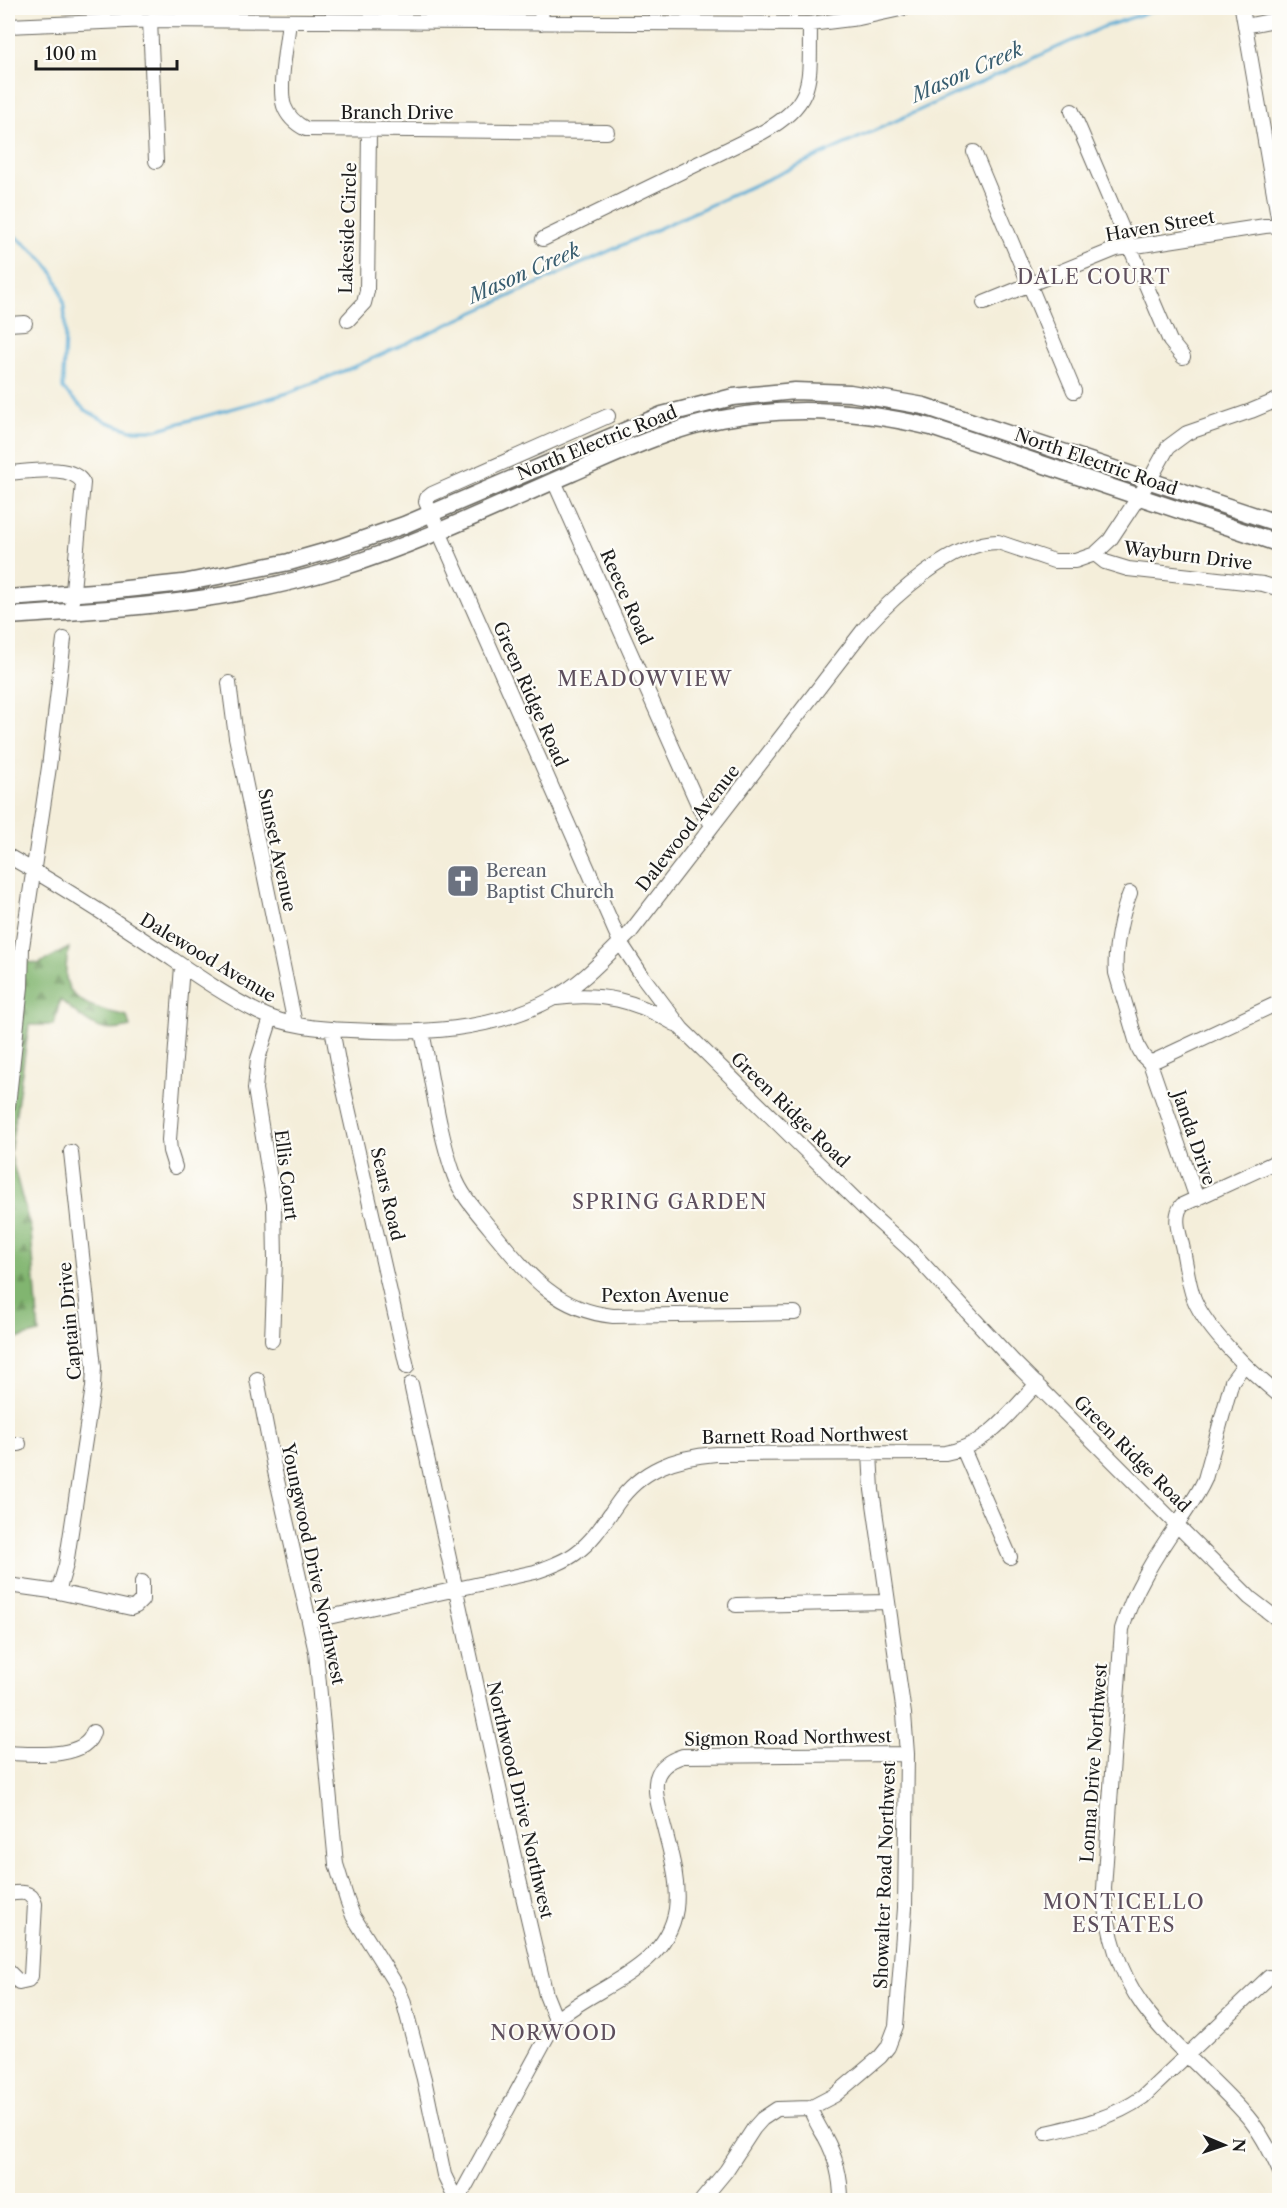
<svg xmlns="http://www.w3.org/2000/svg" width="1287" height="2208" font-family="'Libre Caslon Text',serif">
	<style>
		.forest { fill: url(#forest-firs); stroke: #4e6846; stroke-width: 1.5 }
		.lines { fill: none; stroke-linecap: round; stroke-linejoin: round }
		.stream { stroke: #5aacd5; stroke-width: 3 }
		.minor-casing { stroke: #68665e; stroke-width: 16 }
		.major-casing { stroke: #68665e; stroke-width: 19 }
		.minor { stroke: #fff; stroke-width: 14 }
		.major { stroke: #fff; stroke-width: 16 }
		.labels { text-anchor: middle; dominant-baseline: central; stroke-width: 4.5; stroke-linejoin: round; paint-order: stroke }
		.street-label { font-size: 18px; fill: #1c1c1c; stroke: #fdfcf7 }
		.worship-label { font-size: 18px; fill: #5b616d; stroke: #fdfcf7; text-anchor: start }
		.water-label { font-size: 20px; font-style: italic; fill: #385d6f; stroke: #fdfcf7 }
		.neighbourhood-label { font-size: 20px; letter-spacing: 1.5px; fill: #5e4f5d; stroke: #fdfcf7 }
	</style>
	<defs>
		<pattern id="forest-firs" width="22" height="20" patternUnits="userSpaceOnUse" patternTransform="scale(1.5)"><rect width="22" height="20" fill="#81b56f"/><path d="M5 1l3.5 6h-7zM16 11l3.5 6h-7z" fill="#69925a"/></pattern>
	</defs>
	<rect width="100%" height="100%" fill="#fdfcf7"/>
	<filter id="ink" filterUnits="userSpaceOnUse"><feTurbulence type="fractalNoise" baseFrequency=".0167" numOctaves="2"/><feDisplacementMap in="SourceGraphic" scale="12" xChannelSelector="R" yChannelSelector="G"/><feConvolveMatrix kernelMatrix="1 2 1 2 8 2 1 2 1" color-interpolation-filters="sRGB"/></filter>
	<filter id="wash" filterUnits="userSpaceOnUse"><feTurbulence type="fractalNoise" baseFrequency=".008" numOctaves="4" result="noise"/><feDisplacementMap in="SourceGraphic" scale="24" xChannelSelector="R" yChannelSelector="G"/><feGaussianBlur stdDeviation="1.35" result="paint"/><feColorMatrix in="noise" values="0 0 0 0 0 0 0 0 0 0 0 0 0 0 0 0 0 1.4 0 .05"/><feComposite in="paint" operator="in"/></filter>
	<g filter="url(#wash)">
		<rect width="100%" height="100%" fill="#f4eeda"/>
		<path class="forest" d="M69 948C67 958 64 972 67 982 73 1006 107 1011 127 1016L130 1027C96 1037 85 1019 60 1000L54 1025H29L10 1153 31 1231 39 1333 8 1341V971L12 958 38 964Z"/>
		<g class="lines">
			<path class="stream" d="M8 230C19 240 33 249 43 260 76 294 62 346 63 389L85 410 107 422 131 430H155L288 393 356 366 1067 43 1103 27 1161 8"/>
		</g>
	</g>
	<g filter="url(#ink)">
		<g class="lines">
			<defs>
				<path id="minor" d="M1242 8 1280 228
					M150 20 156 161
					M289 21C287 42 278 87 284 106 288 117 296 124 306 129L607 132
					M541 23 542 8
					M8 26 150 20 810 24 859 18 905 8
					M1245 26 1280 19
					M1072 111 1170 341 1183 357
					M974 152 1074 391
					M543 239 763 132C817 102 809 79 810 24
					M984 303 1116 249 1265 226 1280 225
					M348 320 364 303 367 291 369 131
					M8 324 25 323
					M608 416 432 494 427 498 426 502 620 942 643 977 682 1029 870 1214 909 1249 1013 1361 1250 1598 1280 1621
					M8 473C28 472 72 463 83 483L72 601
					M554 481 701 811 713 825
					M1095 554 1105 562 1128 569 1263 584 1280 589
					M229 683 236 737 295 1024
					M8 856C60 885 111 918 162 952 193 973 224 995 258 1012 286 1026 319 1029 350 1030 420 1034 491 1032 554 998 585 981 604 958 629 934L865 628C894 596 952 542 998 542L1054 561H1075L1095 554 1110 540 1149 481 1168 447 1187 433 1251 411 1280 399
					M1130 893C1121 915 1114 950 1116 973L1138 1047 1143 1056 1150 1063 1197 1199
					M556 998C602 992 635 1000 675 1024
					M271 1018 258 1059 255 1089 274 1204 275 1260 272 1340
					M332 1029 341 1077 407 1367
					M422 1032C432 1079 438 1130 454 1175 461 1195 477 1212 490 1228 525 1270 553 1310 613 1316L795 1313
					M1150 1063 1280 1002
					M8 1106 21 987 22 947 49 767 64 639
					M1280 1160 1182 1205C1173 1216 1179 1233 1182 1245 1186 1263 1188 1283 1194 1299 1207 1331 1253 1374 1280 1396
					M175 1167 170 1151 169 1140 182 966
					M1244 1365 1232 1381 1205 1479C1198 1495 1188 1508 1178 1523 1156 1555 1133 1591 1122 1629L1104 1889C1107 1931 1118 1971 1143 2006 1173 2047 1214 2078 1247 2116 1261 2132 1271 2152 1280 2172
					M257 1379 274 1467 316 1652 336 1864 347 1900 353 1916 398 1988 403 2000 424 2079 444 2175 456 2200
					M411 1384 518 1875 546 1995 556 2020 458 2200
					M8 1444H19
					M963 1449 1010 1557
					M8 1585 58 1592 131 1608 136 1606 142 1600V1582
					M58 1592 66 1565 93 1387 94 1367 71 1152
					M736 1605 888 1602
					M310 1621 535 1572C549 1567 564 1562 576 1553 594 1540 605 1521 617 1504 641 1469 676 1457 716 1454L945 1453C987 1446 1009 1413 1037 1384
					M8 1753C31 1754 86 1760 93 1732
					M8 1894C20 1892 31 1890 35 1904L31 1976 28 1980 19 1982 8 1971
					M556 2020C596 1986 667 1969 676 1909 680 1878 668 1845 661 1815 658 1805 655 1794 656 1783 657 1768 670 1760 683 1756L907 1754
					M810 2108C814 2119 819 2127 825 2137 836 2157 841 2178 841 2200
					M1046 2133C1081 2125 1113 2118 1143 2097L1269 1977
					M702 2200 726 2171 754 2128 762 2119 777 2109 810 2108 835 2095 880 2057 888 2047 896 2026 905 1908 907 1754 904 1714 872 1490 870 1453"/>
				<path id="major" d="M8 598 107 591 183 583 289 562 338 548 404 525 662 415 733 397 795 391 850 393 924 406 1280 524
					M8 616C120 609 232 602 340 568 420 543 496 506 572 473 620 452 668 429 721 419 791 405 861 410 931 427L1280 544"/>
			</defs>
			<use href="#minor" class="minor-casing"/>
			<use href="#major" class="major-casing"/>
			<use href="#minor" class="minor"/>
			<use href="#major" class="major"/>
		</g>
	</g>
	<defs>
		<symbol id="church-square" viewBox="-11 -11 22 22"><rect x="-9" y="-9" width="18" height="18" rx="4" fill="#6b7280" stroke="#fdfcf7"/><path d="M-1.2-6h2.4v3.5h3.3v2.4h-3.3V6h-2.4V-.1h-3.3v-2.4h3.3Z" fill="#fff"/></symbol>
	</defs>
	<g fill-rule="evenodd">
		<use href="#church-square" x="444" y="862" width="38" height="38"/>
	</g>
	<g class="labels">
		<g class="street-label">
			<text x="397" y="113">Branch Drive</text>
			<text transform="translate(1160 226) rotate(-10)">Haven Street</text>
			<text transform="translate(348 228) rotate(-88)">Lakeside Circle</text>
			<text transform="translate(597 443) rotate(-22)">North Electric Road</text>
			<text transform="translate(1096 462) rotate(19)">North Electric Road</text>
			<text transform="translate(1188 556) rotate(7)">Wayburn Drive</text>
			<text transform="translate(626 597) rotate(66)">Reece Road</text>
			<text transform="translate(530 694) rotate(66)">Green Ridge Road</text>
			<text transform="translate(688 828) rotate(-52)">Dalewood Avenue</text>
			<text transform="translate(277 850) rotate(78)">Sunset Avenue</text>
			<text transform="translate(208 958) rotate(31)">Dalewood Avenue</text>
			<text transform="translate(790 1110) rotate(44)">Green Ridge Road</text>
			<text transform="translate(1194 1138) rotate(71)">Janda Drive</text>
			<text transform="translate(286 1175) rotate(83)">Ellis Court</text>
			<text transform="translate(387 1194) rotate(77)">Sears Road</text>
			<text x="665" y="1296">Pexton Avenue</text>
			<text transform="translate(70 1321) rotate(-95)">Captain Drive</text>
			<text transform="translate(805 1436) rotate(-1)">Barnett Road Northwest</text>
			<text transform="translate(1132 1454) rotate(45)">Green Ridge Road</text>
			<text transform="translate(313 1564) rotate(78)">Youngwood Drive Northwest</text>
			<text transform="translate(788 1738) rotate(-1)">Sigmon Road Northwest</text>
			<text transform="translate(1094 1763) rotate(-86)">Lonna Drive Northwest</text>
			<text transform="translate(520 1800) rotate(77)">Northwood Drive Northwest</text>
			<text transform="translate(885 1875) rotate(-88)">Showalter Road Northwest</text>
		</g>
		<g class="worship-label">
			<text x="486" y="871">Berean<tspan x="486" dy="21">Baptist Church</tspan></text>
		</g>
		<g class="water-label">
			<text transform="translate(967 72) rotate(-24)">Mason Creek</text>
			<text transform="translate(524 273) rotate(-24)">Mason Creek</text>
		</g>
		<g class="neighbourhood-label">
			<text x="1094" y="277">DALE COURT</text>
			<text x="645" y="679">MEADOWVIEW</text>
			<text x="670" y="1202">SPRING GARDEN</text>
			<text x="1124" y="1902">MONTICELLO<tspan x="1124" dy="23">ESTATES</tspan></text>
			<text x="554" y="2033">NORWOOD</text>
		</g>
	</g>
	<rect width="1287" height="2208" fill="none" stroke="#fdfcf7" stroke-width="30"/>
	<g transform="translate(1224 2145) rotate(92)" stroke="#fdfcf7" stroke-width="4.5" paint-order="stroke">
	<path d="M0-4.5L10 22L0 15L-10 22Z" fill="#1c1c1c"/>
	<text y="-9" font-size="16" font-weight="bold" text-anchor="middle" fill="#1c1c1c">N</text>
	</g>
	<path d="M36 60v9h141v-9" fill="none" stroke="#1c1c1c" stroke-width="3"/>
	<text x="45" y="60" font-size="18" fill="#1c1c1c" stroke="#fdfcf7" stroke-width="4.5" paint-order="stroke">100 m</text>
</svg>
